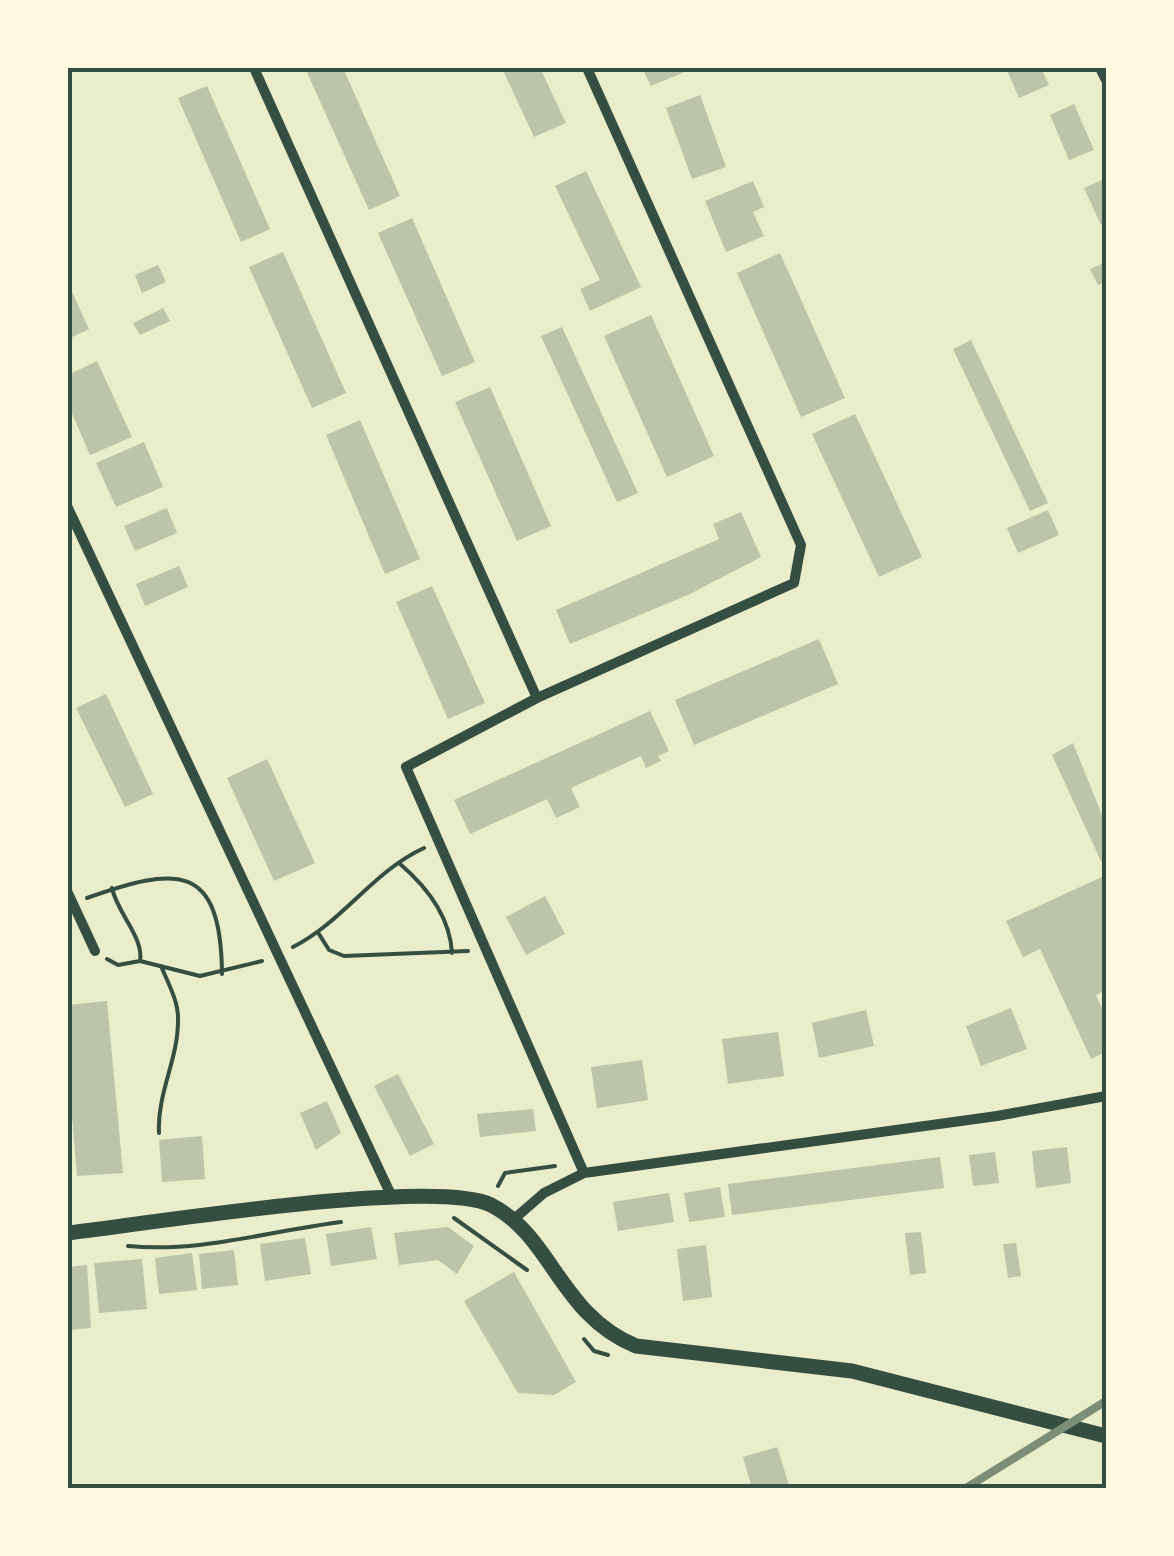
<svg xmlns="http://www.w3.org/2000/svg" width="1174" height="1556" font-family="Jost,sans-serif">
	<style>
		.building { fill: #bcc5a7 }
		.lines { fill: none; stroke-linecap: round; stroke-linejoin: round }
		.path { stroke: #344e41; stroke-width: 4 }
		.minor { stroke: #344e41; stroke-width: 10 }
		.tertiary { stroke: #344e41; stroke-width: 15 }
		.rail { stroke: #7c8e77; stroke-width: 8 }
		.neatline { fill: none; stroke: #344e41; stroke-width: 4 }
	</style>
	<rect width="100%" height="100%" fill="#e9edc9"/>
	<path class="building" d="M305 68H343L400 196 369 210Z
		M502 68H540L566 123 534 137Z
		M642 68H694L651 86Z
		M1006 68H1041L1049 85 1019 98Z
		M207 86 270 229 241 242 178 98Z
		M700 95 726 167 692 179 666 108Z
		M1074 104 1094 150 1069 160 1050 115Z
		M586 171 641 287 590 311 580 289 600 280 555 186Z
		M1106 178V223L1101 225 1084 188Z
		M753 181 764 207 753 212 764 236 726 252 705 201Z
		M412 218 475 362 442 376 378 233Z
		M283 252 346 393 312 408 249 267Z
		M780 253 845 398 801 417 737 273Z
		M1106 262V282L1098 285 1090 269Z
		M158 265 166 282 142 293 135 275Z
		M68 283 89 329 68 339Z
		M163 308 170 321 140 335 133 323Z
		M651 315 714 456 667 477 604 336Z
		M562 327 638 493 617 502 541 336Z
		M971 340 1048 503 1030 511 953 349Z
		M97 361 132 437 90 455 68 404V375Z
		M490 387 551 526 517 541 455 402Z
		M855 414 922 557 879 577 812 434Z
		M360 420 420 559 385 574 326 435Z
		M144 442 163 487 116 507 96 463Z
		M167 508 177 533 135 551 124 526Z
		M1048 510 1059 535 1018 553 1007 528Z
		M741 512 761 557 688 595 570 644 556 610 719 539 713 524Z
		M179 566 188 587 145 606 136 584Z
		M432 586 485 703 448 719 396 602Z
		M819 639 838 684 694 745 675 700Z
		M106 694 153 794 125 807 76 708Z
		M650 711 669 751 658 756 661 761 646 768 641 756 571 788 580 807 556 818 547 799 470 834 454 800Z
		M1073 743 1106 825V872L1052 755Z
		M267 759 315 863 274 881 227 778Z
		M1106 875V990L1096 995 1106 1017V1052L1091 1059 1040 949 1023 957 1006 921Z
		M545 896 565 934 526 955 506 917Z
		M107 1001 123 1173 77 1176 68 1068V1005Z
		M1011 1008 1027 1049 981 1066 966 1026Z
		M866 1010 874 1046 819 1058 812 1023Z
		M778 1032 784 1076 728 1084 722 1039Z
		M642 1060 648 1100 597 1108 591 1067Z
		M398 1074 434 1144 410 1156 374 1086Z
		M327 1101 341 1133 316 1150 300 1113Z
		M533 1109 536 1131 480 1137 477 1114Z
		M202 1136 205 1179 162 1182 159 1140Z
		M1067 1147 1071 1183 1036 1188 1032 1151Z
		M995 1152 999 1183 973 1186 969 1155Z
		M940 1157 944 1188 732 1215 728 1184Z
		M720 1187 725 1217 689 1222 684 1193Z
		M669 1193 674 1222 618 1231 613 1202Z
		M371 1227 377 1259 331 1266 326 1234Z
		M448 1227 474 1246 457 1274 438 1260 399 1265 394 1233Z
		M921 1232 926 1273 910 1275 905 1233Z
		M305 1238 311 1274 265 1281 260 1244Z
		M1016 1243 1021 1276 1008 1278 1003 1244Z
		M706 1245 712 1297 683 1301 677 1249Z
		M234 1250 238 1285 202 1289 199 1254Z
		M192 1253 197 1290 159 1294 155 1258Z
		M142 1259 147 1309 99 1313 94 1263Z
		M87 1265 91 1328 68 1330V1267Z
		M514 1272 576 1382 554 1395 518 1393 464 1301Z
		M777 1447 790 1488H752L743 1457Z"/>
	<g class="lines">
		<path class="path" d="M399 863C426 886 450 916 452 953
			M112 888C117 913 144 937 140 961
			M87 898C175 867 221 860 222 974
			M319 934 329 950 344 956 468 951
			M293 947C344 921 372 872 424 848
			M107 959 118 965 140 961 200 976 262 961
			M159 1133C157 1093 178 1060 178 1021 179 1002 168 983 161 966
			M498 1186 505 1173 555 1166
			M454 1218 527 1270
			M128 1246C200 1253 269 1231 341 1222
			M584 1339 594 1351 608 1355"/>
		<path class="minor" d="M254 68 537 698
			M1100 68 1106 80
			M68 508 392 1197
			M68 893 95 951
			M584 1173 406 767 537 698 794 583 801 545 587 68
			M514 1219 544 1193 584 1173 997 1116 1106 1096"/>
		<path class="tertiary" d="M68 1233C145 1224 436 1177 491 1205 552 1236 560 1315 636 1346L852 1371 1106 1436"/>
		<path class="rail" d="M966 1488 1106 1401"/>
	</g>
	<rect width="1174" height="1556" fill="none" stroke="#fefae0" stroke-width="140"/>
	<rect x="70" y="70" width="1034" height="1416" class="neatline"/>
</svg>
